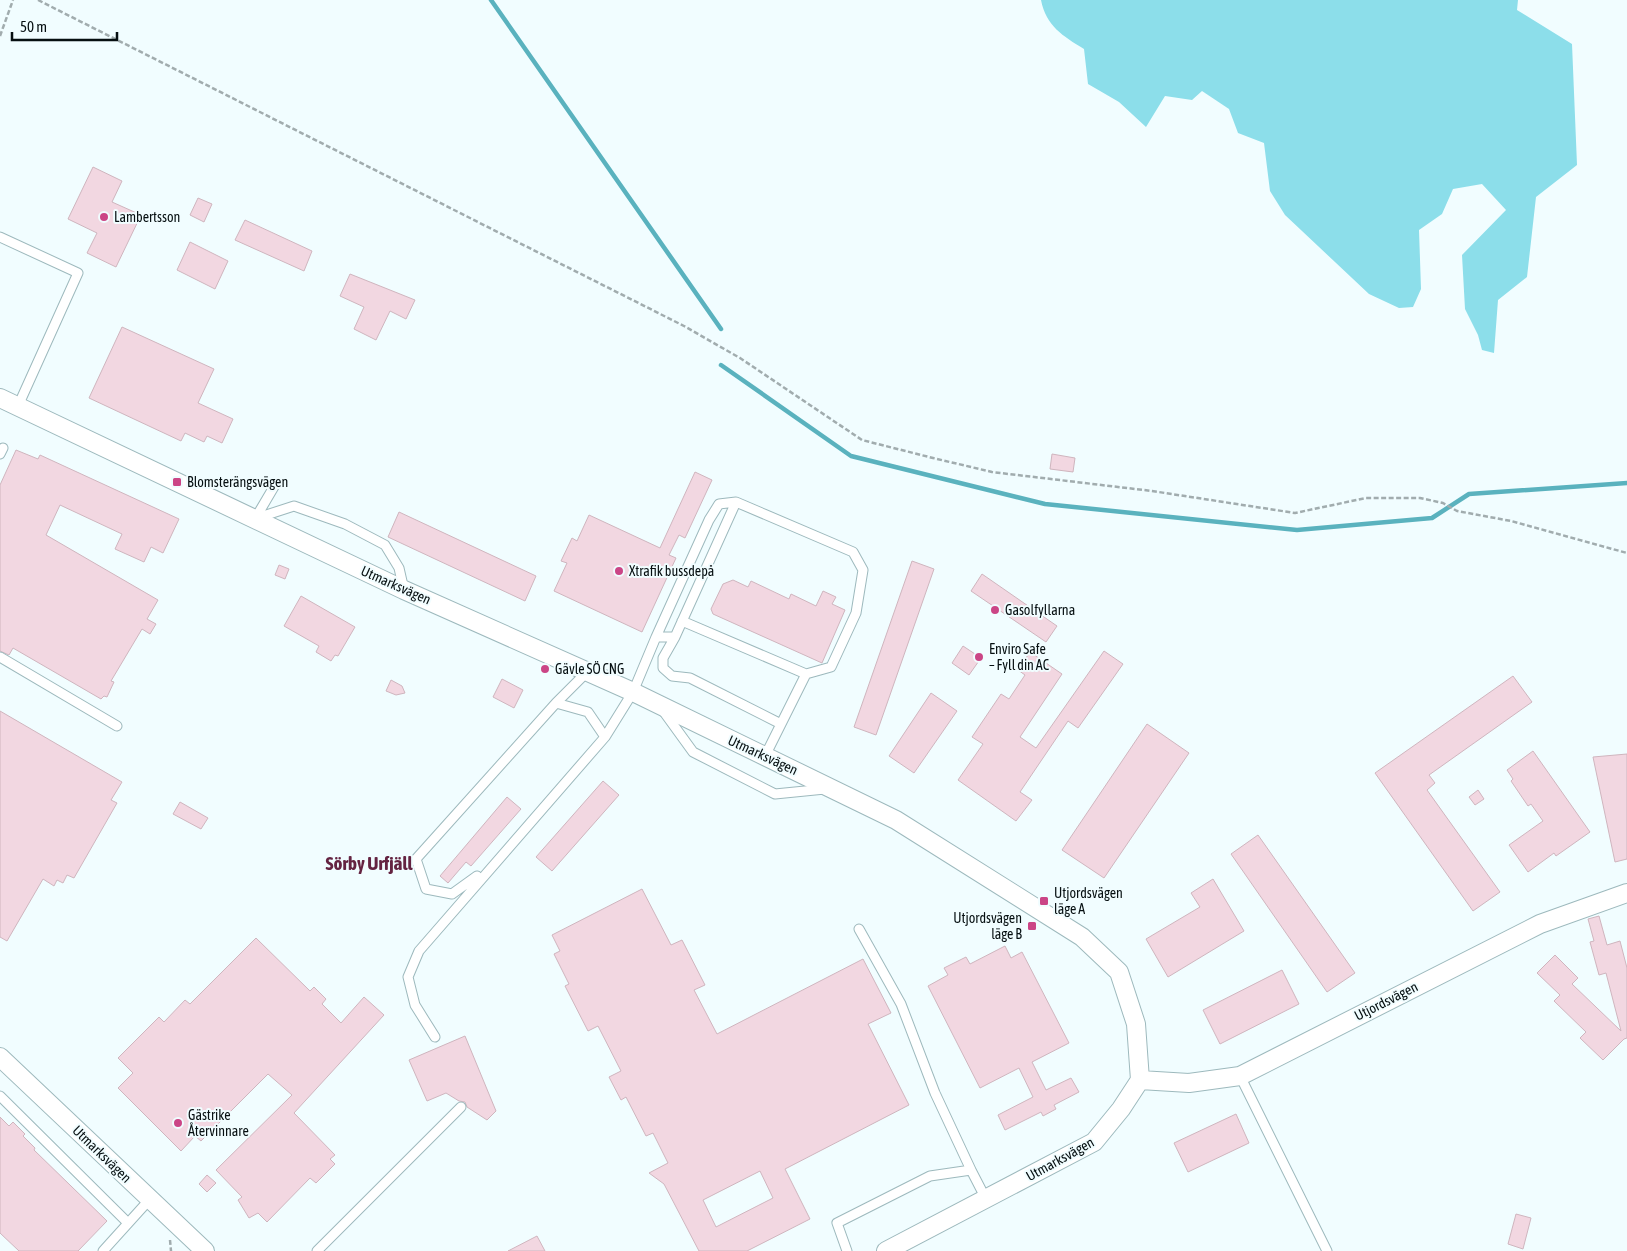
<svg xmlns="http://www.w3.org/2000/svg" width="1627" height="1251" font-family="'Asap Condensed',sans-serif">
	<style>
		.green { fill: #8cdeea }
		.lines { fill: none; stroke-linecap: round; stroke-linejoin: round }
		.stream { stroke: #5ab2be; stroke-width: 4.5 }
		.building { fill: #f2d7e1; stroke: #cfb5be; fill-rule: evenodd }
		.service-casing { stroke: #9db9bd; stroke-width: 11 }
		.minor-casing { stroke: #9db9bd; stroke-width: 20 }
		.path { stroke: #a1acae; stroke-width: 2.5; stroke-dasharray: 5 2.5; stroke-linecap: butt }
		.service { stroke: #fff; stroke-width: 9 }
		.minor { stroke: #fff; stroke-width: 18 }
		.poi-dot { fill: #cb4586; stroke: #f1fdff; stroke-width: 2 }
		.labels { text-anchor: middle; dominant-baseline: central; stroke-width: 4; stroke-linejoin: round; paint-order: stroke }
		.poi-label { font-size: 14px; fill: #060f11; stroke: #f1fdff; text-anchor: start }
		.street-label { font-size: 14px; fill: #060f11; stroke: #f1fdff }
		.district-label { font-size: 19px; font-weight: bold; fill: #642341; stroke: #f1fdff }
	</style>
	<rect width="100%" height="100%" fill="#f1fdff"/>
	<path class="green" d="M1041 0H1518L1517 10 1572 44 1577 165 1536 197 1527 277 1498 300 1494 353 1482 350 1478 335 1465 309 1462 255 1506 210 1482 184 1453 189 1442 214 1419 230 1421 289 1413 307 1399 308 1369 294 1285 215 1270 191 1264 143 1238 133 1229 109 1202 91 1192 100 1165 96 1146 127 1119 102 1088 84 1084 49C1063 36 1046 26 1041 0Z"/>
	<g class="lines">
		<path class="stream" d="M491 0 721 329
			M721 365 851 456 1045 504 1297 530 1432 518 1469 494 1627 483"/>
	</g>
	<path class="building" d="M93 167 122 181 112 202 141 215 116 267 87 253 97 233 68 219Z
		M198 198 212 204 204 222 190 215Z
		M245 220 312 251 304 271 235 240Z
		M190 242 228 261 215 289 177 270Z
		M350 274 415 300 406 319 390 311 376 340 354 329 364 307 340 296Z
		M122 327 214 369 198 403 233 419 222 443 207 436 204 442 185 433 181 441 89 398Z
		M16 450 38 459 40 455 179 519 163 553 151 547 144 562 115 549 122 534 60 505 46 535 158 600 147 619 156 624 150 634 142 629 111 681 114 682 107 697 104 696 101 699 13 648 9 655 0 651V485Z
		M1052 454 1075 458 1073 472 1050 469Z
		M695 472 712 480 685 538 679 535 669 555 676 558 642 632 554 591 567 563 561 561 572 538 577 541 589 515 660 548Z
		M399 512 536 576 525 601 388 537Z
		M912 561 934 569 876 735 854 727Z
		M279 565 289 569 285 579 275 575Z
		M982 574 1057 626 1046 642 971 591Z
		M733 580 748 587 751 581 789 599 791 594 816 606 823 591 836 597 832 604 845 610 822 663 713 614 711 609 723 584Z
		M301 596 355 627 338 656 335 655 331 661 316 652 319 646 284 626Z
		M963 646 981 658 969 675 952 663Z
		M1104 651 1123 664 1078 728 1068 721 1020 792 1032 800 1016 821 958 780 983 744 972 737 1001 694 1009 699 1025 675 1018 670 1030 652 1062 674 1020 737 1036 748Z
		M1513 676 1532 702 1429 775 1435 783 1427 790 1500 892 1473 911 1375 773Z
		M502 679 523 690 514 708 493 697Z
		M391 680 402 686 405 693 396 695 386 691Z
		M931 693 957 711 914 773 889 756Z
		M0 711 122 782 111 800 117 803 74 878 67 875 63 883 57 880 54 886 43 879 7 941 0 937Z
		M1147 724 1189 753 1104 878 1062 850Z
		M1533 751 1590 832 1556 856 1554 853 1528 872 1509 845 1543 821 1531 804 1528 806 1511 781 1513 779 1507 770Z
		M1627 754V859L1615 862 1593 757Z
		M603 781 619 795 552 871 536 857Z
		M1478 790 1484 799 1475 805 1469 797Z
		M507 797 521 809 471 866 466 862 448 883 440 876Z
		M180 802 208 818 201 829 173 814Z
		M1258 835 1355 973 1327 992 1231 854Z
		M1213 879 1244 931 1168 977 1146 939 1200 907 1191 893Z
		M642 889 671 945 682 940 705 985 694 990 717 1034 863 959 891 1013 868 1024 909 1105 785 1169 810 1219 747 1251H699L664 1184 649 1173 668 1163 653 1133 646 1136 626 1097 621 1100 609 1077 621 1071 598 1026 588 1031 565 986 569 984 554 954 560 951 552 935ZM760 1171 773 1198 716 1227 703 1200Z
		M1599 916 1607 945 1620 941 1627 968V1038L1624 1039 1603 1060 1580 1038 1586 1032 1554 1001 1560 995 1537 973 1555 955 1578 978 1572 984 1621 1031 1606 973 1599 975 1590 942 1594 941 1588 919Z
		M256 938 310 991 314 987 326 999 322 1004 341 1023 364 997 384 1015 294 1113 335 1155 330 1159 335 1164 316 1183 310 1178 267 1222 258 1213 249 1218 238 1200 242 1197 216 1170 292 1095 268 1074 201 1141 195 1136 181 1151 118 1088 133 1073 118 1058 159 1017 164 1022 185 1000 190 1004Z
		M1005 946 1011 958 1022 952 1069 1043 1032 1062 1046 1090 1071 1078 1079 1092 1054 1105 1056 1109 1043 1116 1041 1112 1005 1130 998 1115 1033 1097 1019 1068 980 1088 928 986 948 975 944 968 966 957 970 964Z
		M1282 970 1299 1004 1220 1044 1203 1010Z
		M465 1036 496 1111 487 1120 467 1107 465 1102 459 1101 446 1093 427 1101 409 1060Z
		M1236 1114 1249 1143 1188 1172 1174 1143Z
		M0 1117 9 1126 13 1122 25 1134 23 1136 35 1148 34 1150 107 1221 78 1251H19L0 1233Z
		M207 1175 216 1183 207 1192 199 1184Z
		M1516 1214 1531 1218 1523 1249 1508 1244Z
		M537 1236 545 1251H508Z"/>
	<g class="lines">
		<defs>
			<path id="service" d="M0 237 78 273 18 406
				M0 454 3 448
				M257 518 294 506 345 524 385 545 399 568 404 590
				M255 519 275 485
				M682 621 806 674 765 756
				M656 637 709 520 719 504 736 502 853 552 863 570 856 613 831 667 806 674
				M675 637 663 658V668L672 676 690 678 781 724
				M0 657 117 726
				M556 703 588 712 605 737
				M664 712 693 752 775 794 825 789
				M477 876 452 894 426 889 416 859 556 703 587 672
				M859 929 901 1004 935 1093 971 1170
				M435 1037 415 1005 408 977 419 951 605 737 633 692 656 637H675L736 502
				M1240 1076 1327 1251
				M0 1096 128 1223
				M103 1251 150 1199
				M317 1251 461 1107
				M847 1251 837 1223 930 1176 971 1170 986 1199"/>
			<path id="minor" d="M0 398 404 590 633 692 896 820 1082 937 1119 972 1136 1024 1140 1080 1121 1109 1094 1142 886 1251
				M0 1057 205 1251
				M1140 1080 1189 1083 1240 1076 1540 924 1627 893"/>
		</defs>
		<use href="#service" class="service-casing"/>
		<use href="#minor" class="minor-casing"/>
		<path class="path" d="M38 0 684 326 740 358 862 440 933 458 992 472 1152 491 1295 513 1366 498H1420L1443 503 1457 511 1511 521 1627 553
			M0 36 13 0
			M170 1240 171 1251"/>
		<use href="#service" class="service"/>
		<use href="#minor" class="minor"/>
	</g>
	<g class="poi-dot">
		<circle cx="104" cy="217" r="5"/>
		<rect x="172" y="477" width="10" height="10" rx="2.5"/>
		<circle cx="619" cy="571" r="5"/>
		<circle cx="995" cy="610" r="5"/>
		<circle cx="979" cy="657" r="5"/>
		<circle cx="545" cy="669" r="5"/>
		<rect x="1039" y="896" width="10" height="10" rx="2.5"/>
		<rect x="1027" y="921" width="10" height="10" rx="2.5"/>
		<circle cx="178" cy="1123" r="5"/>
	</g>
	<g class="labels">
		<g class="poi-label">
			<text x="114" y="217">Lambertsson</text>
			<text x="187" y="482">Blomsterängsvägen</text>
			<text x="629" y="571">Xtrafik bussdepå</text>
			<text x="1005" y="610">Gasolfyllarna</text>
			<text x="989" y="649">Enviro Safe<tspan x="989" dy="16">– Fyll din AC</tspan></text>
			<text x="555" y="669">Gävle SÖ CNG</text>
			<text x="1054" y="893">Utjordsvägen<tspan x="1054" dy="16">läge A</tspan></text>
			<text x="1022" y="918" text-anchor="end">Utjordsvägen<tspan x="1022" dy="16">läge B</tspan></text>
			<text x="188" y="1115">Gästrike<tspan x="188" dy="16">Återvinnare</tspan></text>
		</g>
		<g class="street-label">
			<text transform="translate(396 585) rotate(24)">Utmarksvägen</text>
			<text transform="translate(763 755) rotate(25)">Utmarksvägen</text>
			<text transform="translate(1386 1001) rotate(-27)">Utjordsvägen</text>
			<text transform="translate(102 1154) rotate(44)">Utmarksvägen</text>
			<text transform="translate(1060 1159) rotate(-29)">Utmarksvägen</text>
		</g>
		<g class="district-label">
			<text x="369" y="863">Sörby Urfjäll</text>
		</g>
	</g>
	<path d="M12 32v8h105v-8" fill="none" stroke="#060f11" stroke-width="2.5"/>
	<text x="20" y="32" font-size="15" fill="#060f11" stroke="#f1fdff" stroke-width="4" paint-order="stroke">50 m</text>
</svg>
